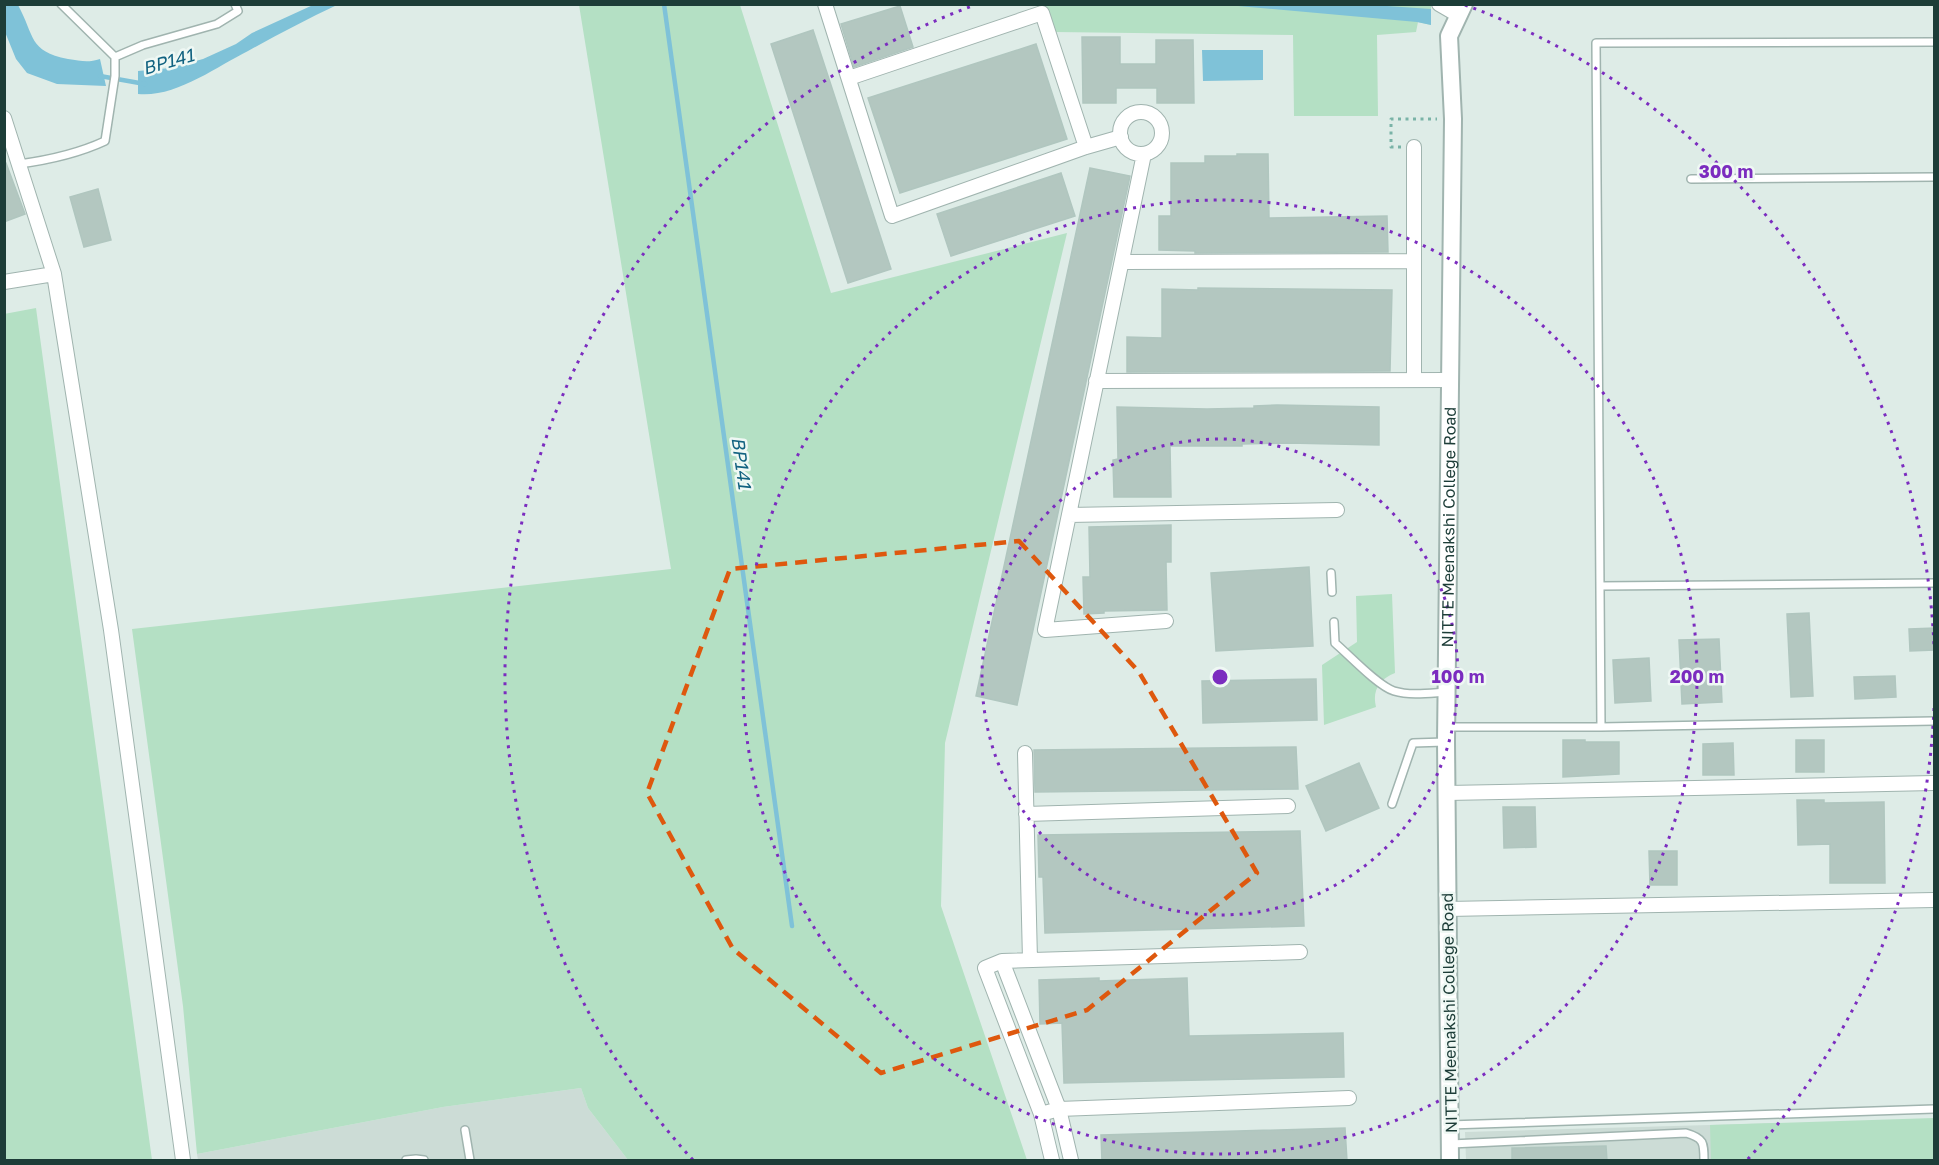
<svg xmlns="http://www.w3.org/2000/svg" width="1939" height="1165" font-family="'Golos Text',sans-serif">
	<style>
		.built { fill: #ccdcd6 }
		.green { fill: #b4e0c4 }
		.water { fill: #7fc2d8 }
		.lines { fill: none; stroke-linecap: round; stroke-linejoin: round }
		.stream { stroke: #7fc2d8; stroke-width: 4.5 }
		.building { fill: #b3c7c0; stroke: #b0c6bf; stroke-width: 1.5 }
		.service-casing { stroke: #a0b4af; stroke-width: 10 }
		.minor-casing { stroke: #a0b4af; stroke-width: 16 }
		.tertiary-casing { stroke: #a0b4af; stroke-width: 20 }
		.path { stroke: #7ab3a7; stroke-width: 3; stroke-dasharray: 3 4.5; stroke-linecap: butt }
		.service { stroke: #fff; stroke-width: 7 }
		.minor { stroke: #fff; stroke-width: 14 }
		.tertiary { stroke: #fff; stroke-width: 16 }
		.marked { fill: none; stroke: #de580e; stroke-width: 4.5; stroke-dasharray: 12 8; stroke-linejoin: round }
		.ring { fill: none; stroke: #7b2cbf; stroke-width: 3; stroke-dasharray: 3 6 }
		.labels { text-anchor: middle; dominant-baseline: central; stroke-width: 5; stroke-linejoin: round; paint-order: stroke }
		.street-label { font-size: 16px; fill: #1d3d38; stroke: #eff8f4 }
		.water-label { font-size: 18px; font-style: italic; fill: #116280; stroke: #eff8f4 }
		.centre { fill: #7b2cbf; stroke: #eff8f4; stroke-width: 3 }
		.ring-label { font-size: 18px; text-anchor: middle; font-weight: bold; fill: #7b2cbf; stroke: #eff8f4; stroke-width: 5; stroke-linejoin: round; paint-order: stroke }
	</style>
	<rect width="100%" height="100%" fill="#deece7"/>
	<path class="built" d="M581 1088 588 1108 628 1160H198L197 1154 443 1107Z
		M1783 1123 1784 1160H1466L1465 1132Z"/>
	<path class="green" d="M579 5H740L831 293 1067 233 945 743 941 906 1027 1160H628L588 1108 581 1088 443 1107 197 1154 183 1006 132 629 671 569Z
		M1044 5H1431V25L1418 22 1416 32 1377 35 1378 116H1294L1293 35 1055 32Z
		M36 308 152 1160H5L4 314Z
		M1392 594 1395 673C1379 679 1372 691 1376 707L1324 725 1322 665 1357 642 1356 596Z
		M1934 1118V1160H1711L1710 1125Z"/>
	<path class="water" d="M1358 4 1431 9V25L1417 22 1227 5Z
		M4 5H18C35 36 28 51 68 59 81 61 88 63 100 59L106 86 57 84 27 73 16 59 5 32Z
		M313 5H337C307 19 277 35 248 51 216 67 175 98 138 94V71L170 68 203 59 236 44 252 33Z
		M1202 50H1263V80L1203 81Z"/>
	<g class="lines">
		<path class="stream" d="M664 4 792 926
			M100 76 145 84"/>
	</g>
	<path class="building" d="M900 6 913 47 854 67 841 24Z
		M813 30 891 269 848 283 771 44Z
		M1082 37H1120V64H1156V40H1193L1194 103H1157V88H1116V103H1083Z
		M1036 44 1067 139 900 193 868 98Z
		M1237 154H1268L1269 218 1387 216 1388 252 1195 253V251L1159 250V216H1171V163H1205V156H1237Z
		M4 163H6L25 214 4 222Z
		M1090 168 1130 176 1017 705 976 696Z
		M1061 173 1075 216 951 256 937 214Z
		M98 189 111 240 84 247 70 197Z
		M1198 288 1392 290 1390 371 1127 372V337L1162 338V289L1198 290Z
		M1277 405 1379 407V445L1288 443 1242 444V446H1170L1171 497H1114L1113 460 1118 459 1117 407 1207 409 1254 408V406Z
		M1171 525V562H1166L1167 610 1104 611V613L1084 614 1083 577H1090L1089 527Z
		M1309 567 1313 646 1216 651 1211 573Z
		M1809 613 1813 696 1791 697 1787 614Z
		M1935 628V650L1910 651 1909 629Z
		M1719 639 1722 702 1682 704 1679 640Z
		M1649 658 1651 701 1615 703 1613 660Z
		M1895 676 1896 697 1855 699 1854 677Z
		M1316 679 1317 720 1203 723 1202 681Z
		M1563 740H1585V742H1619V774L1563 777Z
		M1796 740H1824V772H1796Z
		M1733 743 1734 775H1703V744Z
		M1296 747 1298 789 1035 792 1034 750Z
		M1359 763 1379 808 1326 831 1306 786Z
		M1797 800H1824V803L1884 802 1885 883H1830V844L1798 845Z
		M1503 807H1535L1536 847 1504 848Z
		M1300 831 1304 926 1045 933 1043 877H1039L1038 835Z
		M1649 851H1677V885H1650Z
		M1099 978V981L1187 978 1189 1036 1343 1033 1344 1077 1064 1083 1062 1023 1040 1024 1039 980Z
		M1345 1128 1347 1161H1102L1101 1135Z
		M1606 1146 1607 1161H1512V1148Z"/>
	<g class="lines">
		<defs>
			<path id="service" d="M61 4 115 57
				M19 164C49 160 77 154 105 141L115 76V57L143 45 217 24 238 11 235 4
				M1691 179 1934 177
				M1331 573 1332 592
				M1600 586 1934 583
				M1334 622 1335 643C1349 655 1378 686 1394 691 1411 696 1430 693 1447 692
				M1446 727H1601L1934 721
				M1601 727 1596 43 1934 42
				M1392 804 1413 743 1445 742
				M1449 1125 1934 1109
				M465 1130 470 1160
				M1451 1144 1686 1133C1704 1138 1704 1143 1704 1160
				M406 1160 416 1159 424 1160"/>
			<path id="minor" d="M825 4 892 216 1086 147 1121 137
				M1439 4 1458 15
				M849 78 1042 13 1086 147
				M1120 133a21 21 0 1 1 42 0a21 21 0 1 1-42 0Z
				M4 118 54 274 111 630 183 1160
				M1414 147V380
				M1144 154 1045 630 1166 621
				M1123 262 1413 261
				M4 282 54 274
				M1096 381 1450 380
				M1069 515 1337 510
				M1025 753 1030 960
				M1447 793 1934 783
				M1026 814 1288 806
				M1448 909 1934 900
				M1002 961 1059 1109 1071 1160
				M1041 1114 1059 1109 1349 1098
				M1052 1160 1041 1114 985 968 1002 961 1300 952"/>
			<g id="tertiary">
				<path id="s1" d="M1450 1160 1446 742 1453 119 1449 36 1464 4"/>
			</g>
		</defs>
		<use href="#service" class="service-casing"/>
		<use href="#minor" class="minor-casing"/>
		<use href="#tertiary" class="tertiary-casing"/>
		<path class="path" d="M1401 147H1391V119H1437"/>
		<use href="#service" class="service"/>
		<use href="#minor" class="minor"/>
		<use href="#tertiary" class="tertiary"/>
	</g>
	<path class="marked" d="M1019 541 1139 672 1257 873 1087 1010 881 1073 733 949 647 793 730 569Z"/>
	<g class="ring">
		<circle cx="1220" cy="677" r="238"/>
		<circle cx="1220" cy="677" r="477"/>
		<path d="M1934 708A715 715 0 0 1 1747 1160M693 1160A715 715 0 0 1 975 5M1465 5A715 715 0 0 1 1934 646"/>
	</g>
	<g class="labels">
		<g class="street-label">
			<text stroke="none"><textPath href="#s1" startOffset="633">NITTE Meenakshi College Road</textPath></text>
			<text transform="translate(1449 1013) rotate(-91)">NITTE Meenakshi College Road</text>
		</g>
		<g class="water-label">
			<text transform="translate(168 61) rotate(-16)">BP141</text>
			<text transform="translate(742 463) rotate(82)">BP141</text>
		</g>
	</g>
	<circle cx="1220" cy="677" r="9" class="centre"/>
	<g class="ring-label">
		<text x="1726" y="178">300 m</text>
		<text x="1458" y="683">100 m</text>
		<text x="1697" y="683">200 m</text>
	</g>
	<rect width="1939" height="1165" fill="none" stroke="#1d3d38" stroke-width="12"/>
</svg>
